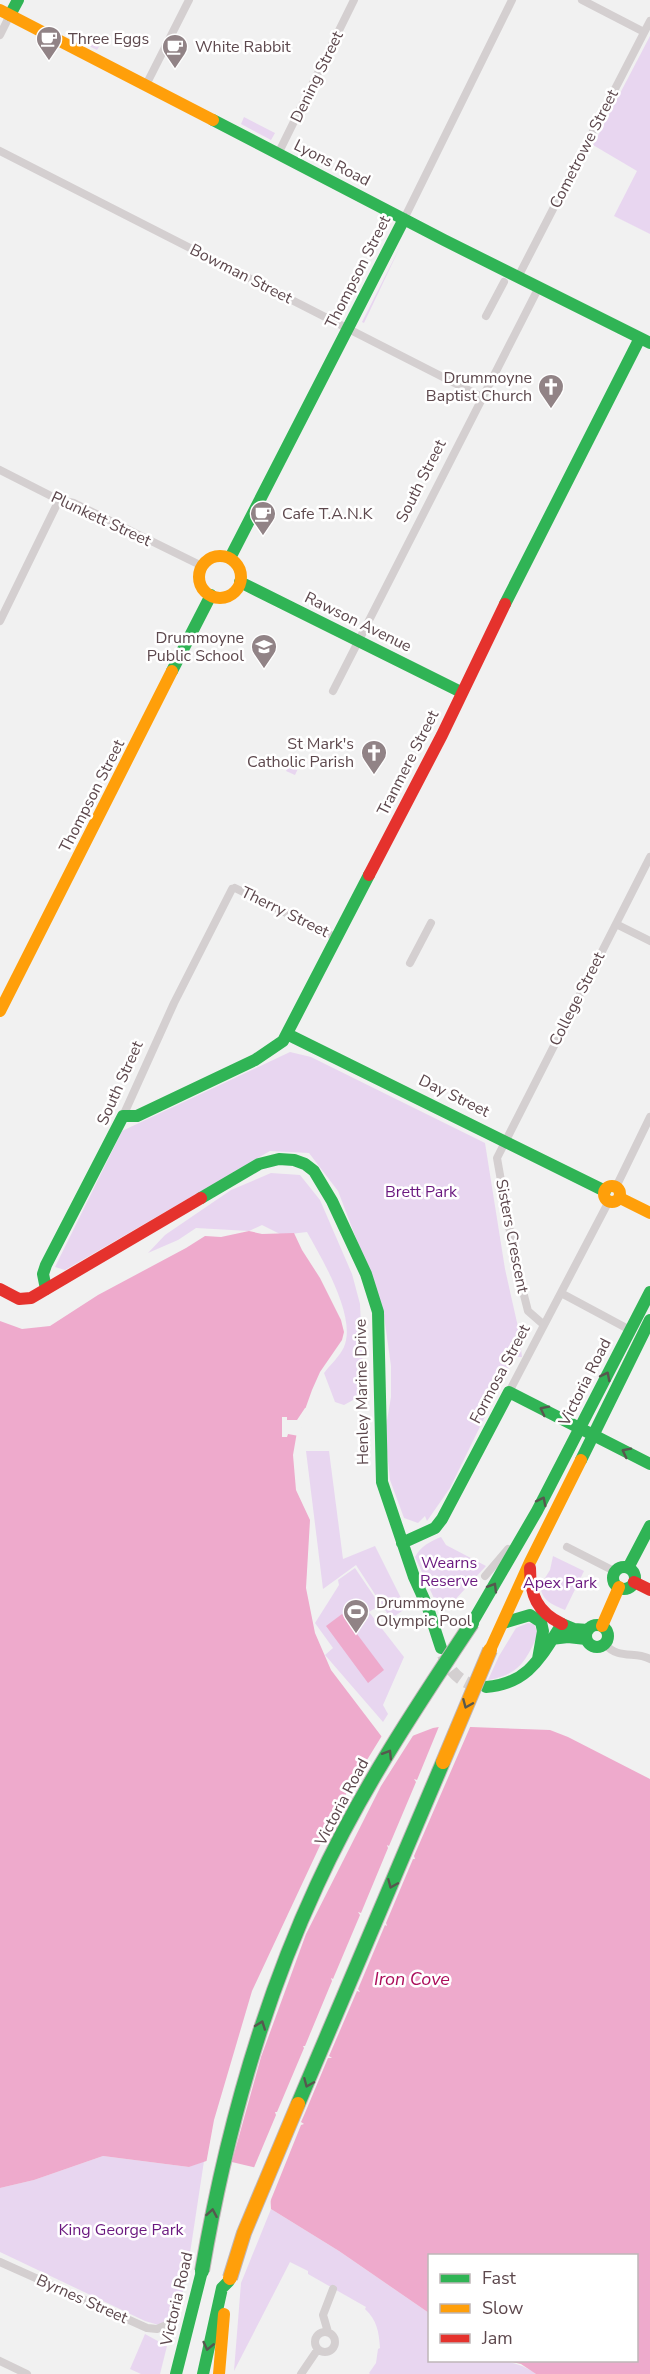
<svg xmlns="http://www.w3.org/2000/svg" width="650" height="2374" font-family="'Nunito Sans',sans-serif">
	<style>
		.green { fill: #e8d6f0 }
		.water { fill: #eac }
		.pier { fill: #f1f1f1 }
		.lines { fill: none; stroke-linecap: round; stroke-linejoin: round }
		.secondary-tunnel { stroke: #d3cfd0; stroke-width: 12; stroke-dasharray: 12 6; stroke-linecap: butt }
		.street { stroke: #d4cfd0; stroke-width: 8 }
		.fast { stroke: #30b455; stroke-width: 12 }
		.slow { stroke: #ff9f0a; stroke-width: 12 }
		.jam { stroke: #e5322d; stroke-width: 12 }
		.fast-bridge-casing { stroke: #c0b6b7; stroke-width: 16; stroke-linecap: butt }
		.slow-bridge-casing { stroke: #c0b6b7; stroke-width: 16; stroke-linecap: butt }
		.fast-bridge { stroke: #30b455; stroke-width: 14 }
		.slow-bridge { stroke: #ff9f0a; stroke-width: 14 }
		.oneway { stroke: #56584e }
		.labels { text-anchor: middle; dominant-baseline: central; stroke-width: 5; stroke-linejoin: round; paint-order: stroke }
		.poi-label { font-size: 16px; fill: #5d484d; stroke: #fff; text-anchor: start }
		.street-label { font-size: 16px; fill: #5d484d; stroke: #fff }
		.park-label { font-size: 16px; fill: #6a187f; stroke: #fff }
		.water-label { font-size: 18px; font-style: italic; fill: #ab0d5b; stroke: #fff }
	</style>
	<rect width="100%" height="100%" fill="#f1f1f1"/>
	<path class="green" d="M76 33 100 45 97 50 73 38Z
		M650 36V234L614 216 637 171 593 145Z
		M244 117 275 133 271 140 241 124Z
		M401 245 364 323 362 322Z
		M294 755 303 758 295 775 286 771Z
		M290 1052 311 1057 485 1143 505 1269 518 1327 522 1357H514L450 1488 427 1521 425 1516 418 1523 404 1518 390 1480 385 1432 391 1397V1366L383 1309 338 1191 309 1153 270 1151 65 1270 55 1267 122 1131Z
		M271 1173 300 1175 320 1200 352 1274 360 1304 364 1394 344 1405 335 1402 324 1373C330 1365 340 1356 344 1347 357 1317 322 1259 307 1232L282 1235 262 1225 249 1231 196 1228 178 1240 148 1253 165 1235 231 1190Z
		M306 1451H329L343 1559 375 1546 406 1608 391 1619 356 1565 323 1589Z
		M441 1537 446 1545 486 1566 443 1613 438 1607 415 1557C421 1546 429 1542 441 1537Z
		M553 1556 584 1571 565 1610C552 1604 543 1602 540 1586L550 1570Z
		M355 1568 380 1605 369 1612 404 1657 383 1705 388 1714 383 1722 325 1655 333 1648 315 1623 339 1585 338 1580Z
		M528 1623 534 1624 538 1634C526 1661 519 1675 488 1680L499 1656 516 1628Z
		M103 2156 189 2167 204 2161 185 2286 172 2320V2326L169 2328 145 2321 0 2252V2188L34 2180Z
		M271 2209 339 2251 429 2313 430 2360C464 2361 507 2352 536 2374H370L369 2373 376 2363 378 2349 380 2348C379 2332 377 2320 365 2309L366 2307 308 2274V2271L290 2262 234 2371 241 2283Z
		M145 2334 167 2346 160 2374H141L130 2369Z"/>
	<path class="water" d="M249 1231 262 1234 294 1233 302 1250 320 1278 341 1320 344 1332 342 1340 320 1372 312 1390 297 1432 293 1455 296 1490 310 1520 306 1588 315 1633 331 1670 382 1737 399 1741 433 1728 445 1726 550 1730 568 1737 650 1779V2374H536L521 2364 508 2361 636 2360V2256H430L429 2313 339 2251 271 2209 269 2171 215 2158 189 2167 103 2156 34 2180 0 2188V1321L22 1329 50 1326 98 1295 186 1248 205 1236 221 1237Z
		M342 1614 384 1670 368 1683 326 1626Z"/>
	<path class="pier" d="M305 1408H308L299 1436 288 1434 287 1437H282V1417H287V1420H297Z
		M440 1724 471 1725 414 1856 415 1859H413L386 1923 387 1926 385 1925 358 1989 360 1992 357 1991 329 2056 332 2058H328L305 2113 301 2122 304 2124 301 2125 268 2207 266 2174 253 2170 276 2115 275 2112H277L304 2048 303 2046H305L332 1981 331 1978 333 1979 360 1915 358 1912 361 1913 388 1848 387 1845 389 1846 416 1782 414 1779 417 1780Z
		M416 1731 381 1786 306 1934 261 2057 231 2165 215 2161 206 2164 214 2120 252 1991 338 1807 383 1734 390 1738H398Z"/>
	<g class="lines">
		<path class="secondary-tunnel" d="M443 1655C451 1674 462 1684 483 1687"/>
		<path class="street" d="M582 0 644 32
			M0 35 10 15
			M146 85 189 0
			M0 151 482 397
			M278 154 354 0
			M404 219 512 0
			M518 277 650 21
			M486 316 504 282
			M0 470 59 500 74 503 202 566
			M0 621 59 500
			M333 691 539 287
			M235 888 335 937
			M616 924 650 941
			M410 963 431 923
			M123 1116 174 1003 232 889
			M616 1187 650 1117
			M561 1293 630 1330
			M544 1325 528 1311 515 1260 497 1158 650 857
			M509 1392 609 1201
			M567 1547 616 1572
			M485 1576 508 1549
			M605 1644C618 1660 635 1651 650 1659
			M0 2262 147 2328 157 2329 164 2326
			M315 2342a10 10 0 1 1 20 0a10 10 0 1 1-20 0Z
			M328 2332 323 2315 333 2289
			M0 2361 27 2374
			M301 2374 318 2349"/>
		<path class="fast" d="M10 15 18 0
			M213 120 444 240 650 343
			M230 558 404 219
			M240 582 461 692
			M505 604 640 338
			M172 671 211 595
			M287 1034 605 1191
			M201 1198 259 1164 279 1159 294 1160 305 1164 314 1171 332 1201 366 1274 378 1312 382 1482 414 1577 428 1608 441 1648
			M46 1289 43 1274 46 1265 123 1116H137L255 1060 283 1041 369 875
			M581 1460 650 1320
			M402 1543 435 1528 442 1519 509 1392 650 1464
			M613 1578a11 11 0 1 1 22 0a11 11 0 1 1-22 0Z
			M628 1568 650 1526
			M472 1623 537 1511 650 1292
			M503 1623 530 1615 541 1622 543 1631 538 1659
			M586 1636a11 11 0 1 1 22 0a11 11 0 1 1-22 0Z
			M551 1639 568 1637 586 1639
			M486 1687C529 1684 541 1656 562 1624L574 1629 588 1630
			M176 2374 202 2271
			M203 2374 222 2288 229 2281"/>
		<path class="slow" d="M0 10 213 120
			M199 577a21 21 0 1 1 42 0a21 21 0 1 1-42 0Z
			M0 1011 172 671
			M604 1194a8 8 0 1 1 16 0a8 8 0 1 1-16 0Z
			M620 1198 650 1213
			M602 1626 619 1587
			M490 1650 530 1562 581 1460
			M219 2374 224 2314"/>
		<path class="jam" d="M369 875 442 735 505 604
			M0 1289 19 1299 31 1298 201 1198
			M530 1568C530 1595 537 1612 562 1624
			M634 1582 650 1590"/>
		<defs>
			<path id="fast-bridge" d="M298 2104 443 1762
				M202 2271C225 2137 260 2008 317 1885 359 1793 416 1707 472 1623"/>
			<path id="slow-bridge" d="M443 1762 490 1650
				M230 2278 244 2233 298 2104"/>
		</defs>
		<use href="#fast-bridge" class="fast-bridge-casing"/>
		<use href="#slow-bridge" class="slow-bridge-casing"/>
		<use href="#fast-bridge" class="fast-bridge"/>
		<use href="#slow-bridge" class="slow-bridge"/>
	</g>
	<defs><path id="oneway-chevron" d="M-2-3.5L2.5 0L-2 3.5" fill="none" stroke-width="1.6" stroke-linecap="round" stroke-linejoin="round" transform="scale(1.5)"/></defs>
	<g class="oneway">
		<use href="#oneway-chevron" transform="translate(606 1376) rotate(-63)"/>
		<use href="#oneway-chevron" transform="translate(544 1410) rotate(-153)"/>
		<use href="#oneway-chevron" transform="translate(626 1452) rotate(-153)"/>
		<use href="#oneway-chevron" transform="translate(542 1501) rotate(-63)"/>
		<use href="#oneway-chevron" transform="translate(493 1587) rotate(-59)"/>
		<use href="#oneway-chevron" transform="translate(467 1704) rotate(113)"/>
		<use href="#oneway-chevron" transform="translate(388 1754) rotate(-58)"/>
		<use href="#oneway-chevron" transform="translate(392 1884) rotate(113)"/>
		<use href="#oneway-chevron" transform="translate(261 2025) rotate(-70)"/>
		<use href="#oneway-chevron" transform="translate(308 2083) rotate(113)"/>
		<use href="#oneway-chevron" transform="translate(212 2213) rotate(-80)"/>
		<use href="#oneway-chevron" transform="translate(208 2346) rotate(103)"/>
	</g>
	<defs>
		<symbol id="cafe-pin" viewBox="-11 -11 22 30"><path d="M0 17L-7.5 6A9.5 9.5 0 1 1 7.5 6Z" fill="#918386" stroke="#fff"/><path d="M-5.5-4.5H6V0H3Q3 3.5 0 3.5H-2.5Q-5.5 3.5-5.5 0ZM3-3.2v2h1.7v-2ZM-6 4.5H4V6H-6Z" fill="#fff"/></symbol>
		<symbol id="church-pin" viewBox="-11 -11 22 30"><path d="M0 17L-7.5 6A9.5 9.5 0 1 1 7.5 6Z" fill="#918386" stroke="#fff"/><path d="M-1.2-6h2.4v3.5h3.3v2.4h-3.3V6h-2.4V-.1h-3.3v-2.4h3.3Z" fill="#fff"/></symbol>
		<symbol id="school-pin" viewBox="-11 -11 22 30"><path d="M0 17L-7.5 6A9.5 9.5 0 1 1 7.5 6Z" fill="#918386" stroke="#fff"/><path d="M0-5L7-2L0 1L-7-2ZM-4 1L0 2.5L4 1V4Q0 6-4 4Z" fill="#fff"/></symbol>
		<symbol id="stadium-pin" viewBox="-11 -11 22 30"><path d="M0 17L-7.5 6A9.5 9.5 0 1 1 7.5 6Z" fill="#918386" stroke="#fff"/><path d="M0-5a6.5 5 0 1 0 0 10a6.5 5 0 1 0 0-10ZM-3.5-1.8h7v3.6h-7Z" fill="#fff"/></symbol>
	</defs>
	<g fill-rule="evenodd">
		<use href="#cafe-pin" x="34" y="24" width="30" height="40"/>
		<use href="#cafe-pin" x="160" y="32" width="30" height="40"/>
		<use href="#church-pin" x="536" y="372" width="30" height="40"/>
		<use href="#cafe-pin" x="248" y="499" width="30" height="40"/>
		<use href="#school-pin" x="249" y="632" width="30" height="40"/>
		<use href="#church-pin" x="359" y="738" width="30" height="40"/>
		<use href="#stadium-pin" x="341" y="1597" width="30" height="40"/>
	</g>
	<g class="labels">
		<g class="poi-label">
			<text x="68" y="39">Three Eggs</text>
			<text x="195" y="47">White Rabbit</text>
			<text x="532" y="378" text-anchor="end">Drummoyne<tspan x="532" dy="18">Baptist Church</tspan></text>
			<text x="282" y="514">Cafe T.A.N.K</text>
			<text x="244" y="638" text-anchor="end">Drummoyne<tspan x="244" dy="18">Public School</tspan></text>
			<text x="354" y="744" text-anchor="end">St Mark's<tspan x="354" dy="18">Catholic Parish</tspan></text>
			<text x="376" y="1603">Drummoyne<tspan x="376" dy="18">Olympic Pool</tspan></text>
		</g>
		<g class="street-label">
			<text transform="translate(317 77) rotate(-64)">Dening Street</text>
			<text transform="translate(584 149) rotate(-63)">Cometrowe Street</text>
			<text transform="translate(332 163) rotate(27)">Lyons Road</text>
			<text transform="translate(358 272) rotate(-63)">Thompson Street</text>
			<text transform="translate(241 274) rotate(27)">Bowman Street</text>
			<text transform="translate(421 481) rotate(-63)">South Street</text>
			<text transform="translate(101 519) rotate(25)">Plunkett Street</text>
			<text transform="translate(358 622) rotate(26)">Rawson Avenue</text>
			<text transform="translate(408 763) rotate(-63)">Tranmere Street</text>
			<text transform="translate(92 796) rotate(-63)">Thompson Street</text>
			<text transform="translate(285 912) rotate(26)">Therry Street</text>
			<text transform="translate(577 999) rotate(-63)">College Street</text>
			<text transform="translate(120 1083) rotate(-66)">South Street</text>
			<text transform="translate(454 1096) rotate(26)">Day Street</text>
			<text transform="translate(512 1236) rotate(79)">Sisters Crescent</text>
			<text transform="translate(500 1374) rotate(-62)">Formosa Street</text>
			<text transform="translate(585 1382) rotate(-63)">Victoria Road</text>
			<text transform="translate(362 1392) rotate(-91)">Henley Marine Drive</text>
			<text transform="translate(342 1802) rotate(-62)">Victoria Road</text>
			<text transform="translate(82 2299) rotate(24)">Byrnes Street</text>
			<text transform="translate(177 2299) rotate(-77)">Victoria Road</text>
		</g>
		<g class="park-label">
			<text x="421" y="1192">Brett Park</text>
			<text x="449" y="1563">Wearns<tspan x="449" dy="18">Reserve</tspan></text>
			<text x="560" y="1583">Apex Park</text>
			<text x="121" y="2230">King George Park</text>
		</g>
		<g class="water-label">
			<text x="412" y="1979">Iron Cove</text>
		</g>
	</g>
	<rect x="428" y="2254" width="210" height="108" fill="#ffffff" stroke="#beb6b8" stroke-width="1.5"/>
	<rect x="440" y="2274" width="30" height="9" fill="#30b455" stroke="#beb6b8" stroke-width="1.5"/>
	<text x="482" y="2284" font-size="18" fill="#5d484d">Fast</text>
	<rect x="440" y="2304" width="30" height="9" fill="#ff9f0a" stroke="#beb6b8" stroke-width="1.5"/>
	<text x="482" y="2314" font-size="18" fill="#5d484d">Slow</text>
	<rect x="440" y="2334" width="30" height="9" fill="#e5322d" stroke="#beb6b8" stroke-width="1.5"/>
	<text x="482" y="2344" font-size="18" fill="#5d484d">Jam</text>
</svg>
